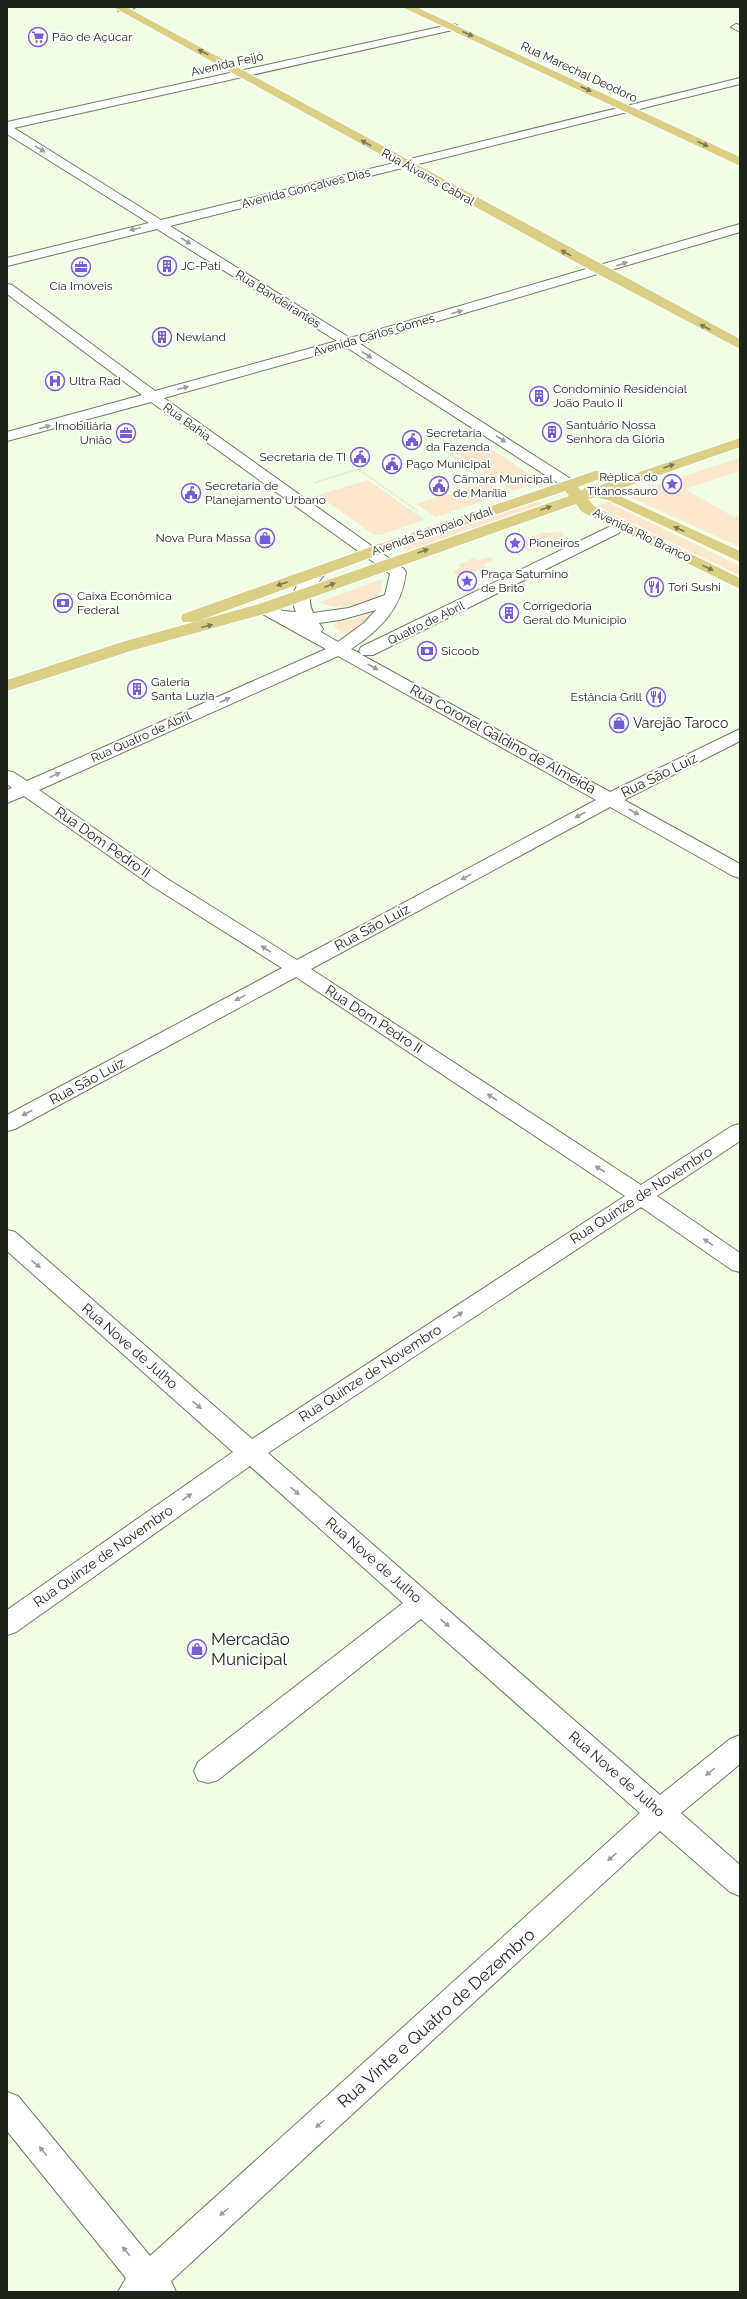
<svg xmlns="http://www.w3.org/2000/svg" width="747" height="2299" font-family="Raleway,sans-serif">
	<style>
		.green { fill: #fbe6ce }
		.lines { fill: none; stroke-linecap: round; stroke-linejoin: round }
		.minor-casing { stroke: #6c7d61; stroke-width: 2 }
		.major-casing { stroke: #fff; stroke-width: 2 }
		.path { stroke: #aab6a2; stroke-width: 1.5; stroke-dasharray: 0.5 1.5; stroke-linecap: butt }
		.minor { fill: #fff; fill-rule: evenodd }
		.major { fill: #dad085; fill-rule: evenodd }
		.oneway { fill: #7b7a4e }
		.oneway2 { fill: #999c97 }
		.labels { text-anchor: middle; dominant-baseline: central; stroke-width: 4; stroke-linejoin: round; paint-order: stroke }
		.far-poi-label { font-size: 12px; fill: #1c2317; stroke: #fff; text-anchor: start }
		.far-street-label { font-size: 12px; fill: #1c2317; stroke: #fff }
		.poi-label { font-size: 14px; fill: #1c2317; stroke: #fff; text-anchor: start }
		.street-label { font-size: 14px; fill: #1c2317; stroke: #fff }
		.near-poi-label { font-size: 17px; fill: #1c2317; stroke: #fff; text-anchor: start }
		.near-street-label { font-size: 17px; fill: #1c2317; stroke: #fff }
	</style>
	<rect width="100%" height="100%" fill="#f0ffe6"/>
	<path class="green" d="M485 445 541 482 513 491 456 454Z
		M740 458V471L685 489 734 517 740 515V547L626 495Z
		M368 480 425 520 380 535H374L318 495Z
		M486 482 504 494 435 517 416 504Z
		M538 501 543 504 407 551 401 547Z
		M608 502 740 566V576L597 506Z
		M563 532 565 543H548L530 551 515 543 541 533Z
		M489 557 493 560 484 565 488 567 473 573 468 571 457 575 453 572 461 567 458 565 473 558 477 561Z
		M382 579 381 590 375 600C356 606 339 612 320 602Z
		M376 611 354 632 342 633 334 626 337 622 356 618Z"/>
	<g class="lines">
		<defs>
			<path id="minor" d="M118 7H136L131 10 118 11Z
				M453 24 457 25V29L14 128 161 220 740 78V84L170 226 350 338 740 224V232L360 344 574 481 577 484 574 487H564L346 347 164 398 404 569 406 572C402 608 380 630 351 649L361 654 359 651 361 647 613 525 619 527 621 530 619 533 373 655H362L610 792 740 729V741L624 800 740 864V878L733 876 610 807 311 969 641 1185 732 1126 740 1124V1141L657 1196 740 1253V1272L732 1270 641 1207 268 1453 660 1795 730 1739 740 1735V1764L681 1813 740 1865V1896L730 1892 660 1831 171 2281 176 2292H118L126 2278 7 2131V2092L18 2096 150 2256 640 1813 421 1619 218 1780 208 1783 198 1780 194 1771 198 1762 403 1603 250 1466 16 1632 7 1635V1610L233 1452 7 1251V1230L15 1232 252 1439 625 1196 296 977 15 1129 7 1131V1115L282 968 152 886 24 796 7 803V790L12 788 7 784V771L13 772 27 781 326 649 259 612 257 608 259 604 265 603 283 611 296 612C294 607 292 602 293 597 295 583 311 564 325 568L327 571C317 586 304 593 313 613L349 608 385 595 390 574 151 402 7 441V432L142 395 7 294V284L12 285 155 391 337 341 157 229 7 266V258L149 223 7 134V122ZM376 610 364 623 338 642 321 632 323 629 319 623 340 620ZM338 656 596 800 297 960 166 878 39 790Z
				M736 24 740 25V32L731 27Z"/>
			<path id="major" d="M113 7H126L740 339V349L579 264Z
				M402 7H416L740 157V166Z
				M740 438V447L611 492 740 551V562L610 501 596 497 588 499 594 506 740 578V589L582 512 576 504 271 612 134 650 7 691V680L122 642 259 604 569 496 565 491 397 548 195 622H183L181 618 183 614 385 542 595 471H605L608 474 605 477 578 487 582 491 585 487H595Z"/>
		</defs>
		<use href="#minor" class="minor-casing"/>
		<use href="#major" class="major-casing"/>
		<path class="path" d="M447 452 497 485
			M450 454 470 447
			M363 468 358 469 419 512
			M314 483 358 469"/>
		<use href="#minor" class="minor"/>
		<use href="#major" class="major"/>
	</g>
	<defs><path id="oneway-solid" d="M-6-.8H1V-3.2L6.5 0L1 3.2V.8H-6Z"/></defs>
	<g class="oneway">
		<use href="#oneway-solid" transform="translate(468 34) rotate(25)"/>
		<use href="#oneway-solid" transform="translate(203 52) rotate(-152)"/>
		<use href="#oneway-solid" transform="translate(586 89) rotate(25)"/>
		<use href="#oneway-solid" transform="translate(366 143) rotate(-151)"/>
		<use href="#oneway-solid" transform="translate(703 144) rotate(25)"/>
		<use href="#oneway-solid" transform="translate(566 253) rotate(-151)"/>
		<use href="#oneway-solid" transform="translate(705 327) rotate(-152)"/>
		<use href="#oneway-solid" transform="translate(669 466) rotate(-19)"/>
		<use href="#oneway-solid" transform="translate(546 508) rotate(-19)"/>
		<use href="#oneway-solid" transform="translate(679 529) rotate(-155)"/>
		<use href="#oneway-solid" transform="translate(423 551) rotate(-19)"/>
		<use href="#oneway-solid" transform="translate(708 568) rotate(26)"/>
		<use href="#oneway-solid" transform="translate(282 584) rotate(161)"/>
		<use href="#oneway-solid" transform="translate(330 585) rotate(-21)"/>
		<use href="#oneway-solid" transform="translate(207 626) rotate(-14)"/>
	</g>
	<g class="oneway2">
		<use href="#oneway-solid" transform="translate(40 149) rotate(32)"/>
		<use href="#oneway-solid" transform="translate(135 229) rotate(166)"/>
		<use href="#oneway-solid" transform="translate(186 241) rotate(32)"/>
		<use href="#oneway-solid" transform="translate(622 264) rotate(-17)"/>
		<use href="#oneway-solid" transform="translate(457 312) rotate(-16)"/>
		<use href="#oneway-solid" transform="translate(367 355) rotate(33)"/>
		<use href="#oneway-solid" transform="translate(183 388) rotate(-15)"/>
		<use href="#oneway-solid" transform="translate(45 427) rotate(-16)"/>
		<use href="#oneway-solid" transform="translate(501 439) rotate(33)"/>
		<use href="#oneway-solid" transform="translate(373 667) rotate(29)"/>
		<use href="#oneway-solid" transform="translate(225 700) rotate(-24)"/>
		<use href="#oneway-solid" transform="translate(55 775) rotate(-24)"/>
		<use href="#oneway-solid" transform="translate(634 812) rotate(30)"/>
		<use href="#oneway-solid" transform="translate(580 815) rotate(152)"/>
		<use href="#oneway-solid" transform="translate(466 877) rotate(152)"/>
		<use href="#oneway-solid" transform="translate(266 949) rotate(-148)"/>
		<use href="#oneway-solid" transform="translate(240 998) rotate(152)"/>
		<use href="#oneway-solid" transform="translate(492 1097) rotate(-147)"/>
		<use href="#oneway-solid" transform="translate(27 1113) rotate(152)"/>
		<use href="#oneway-solid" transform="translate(600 1169) rotate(-147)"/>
		<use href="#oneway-solid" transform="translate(708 1242) rotate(-145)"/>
		<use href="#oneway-solid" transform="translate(36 1264) rotate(41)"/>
		<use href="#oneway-solid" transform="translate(458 1315) rotate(-33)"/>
		<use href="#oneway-solid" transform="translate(197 1405) rotate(41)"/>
		<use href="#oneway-solid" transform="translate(295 1491) rotate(41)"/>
		<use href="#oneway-solid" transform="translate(187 1497) rotate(-35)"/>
		<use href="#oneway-solid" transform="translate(445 1623) rotate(41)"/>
		<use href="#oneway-solid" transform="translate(710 1772) rotate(141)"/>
		<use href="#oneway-solid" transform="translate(612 1857) rotate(138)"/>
		<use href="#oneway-solid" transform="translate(320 2124) rotate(138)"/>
		<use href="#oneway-solid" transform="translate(43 2151) rotate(-129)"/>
		<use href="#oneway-solid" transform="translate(224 2212) rotate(138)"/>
		<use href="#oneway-solid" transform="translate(126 2251) rotate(-129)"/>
	</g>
	<defs>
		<symbol id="supermarket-ring" viewBox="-11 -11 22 22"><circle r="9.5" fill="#fff" stroke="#765cd7" stroke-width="1.5"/><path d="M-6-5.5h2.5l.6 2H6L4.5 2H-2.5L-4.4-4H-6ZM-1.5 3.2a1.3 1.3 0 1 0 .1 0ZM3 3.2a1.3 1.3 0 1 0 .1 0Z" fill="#765cd7"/></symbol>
		<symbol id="building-ring" viewBox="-11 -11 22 22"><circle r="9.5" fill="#fff" stroke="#765cd7" stroke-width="1.5"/><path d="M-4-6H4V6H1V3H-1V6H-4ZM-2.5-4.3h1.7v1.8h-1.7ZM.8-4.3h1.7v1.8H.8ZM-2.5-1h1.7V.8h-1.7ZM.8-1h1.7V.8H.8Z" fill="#765cd7"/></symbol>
		<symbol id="office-ring" viewBox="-11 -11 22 22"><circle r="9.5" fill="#fff" stroke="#765cd7" stroke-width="1.5"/><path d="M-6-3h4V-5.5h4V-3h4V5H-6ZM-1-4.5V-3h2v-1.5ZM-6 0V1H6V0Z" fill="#765cd7"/></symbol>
		<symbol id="hospital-ring" viewBox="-11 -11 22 22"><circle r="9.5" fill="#fff" stroke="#765cd7" stroke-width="1.5"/><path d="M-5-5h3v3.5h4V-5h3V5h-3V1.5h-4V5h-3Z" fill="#765cd7"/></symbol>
		<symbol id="civic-ring" viewBox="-11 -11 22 22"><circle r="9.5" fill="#fff" stroke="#765cd7" stroke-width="1.5"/><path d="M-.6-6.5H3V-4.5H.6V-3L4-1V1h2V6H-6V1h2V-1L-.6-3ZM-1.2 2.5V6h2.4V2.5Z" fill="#765cd7"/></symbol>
		<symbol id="sight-ring" viewBox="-11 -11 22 22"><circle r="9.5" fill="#fff" stroke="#765cd7" stroke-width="1.5"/><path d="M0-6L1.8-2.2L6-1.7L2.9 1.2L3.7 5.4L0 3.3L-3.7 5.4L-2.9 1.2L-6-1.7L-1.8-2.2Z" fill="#765cd7"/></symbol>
		<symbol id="shop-ring" viewBox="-11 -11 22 22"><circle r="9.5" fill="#fff" stroke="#765cd7" stroke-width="1.5"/><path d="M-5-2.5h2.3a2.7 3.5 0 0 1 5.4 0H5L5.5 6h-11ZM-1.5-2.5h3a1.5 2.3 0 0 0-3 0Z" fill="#765cd7"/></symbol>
		<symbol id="restaurant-ring" viewBox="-11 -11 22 22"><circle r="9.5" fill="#fff" stroke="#765cd7" stroke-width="1.5"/><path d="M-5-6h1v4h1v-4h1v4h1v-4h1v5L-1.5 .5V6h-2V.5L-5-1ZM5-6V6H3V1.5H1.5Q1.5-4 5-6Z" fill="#765cd7"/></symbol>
		<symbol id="bank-ring" viewBox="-11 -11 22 22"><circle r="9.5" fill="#fff" stroke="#765cd7" stroke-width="1.5"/><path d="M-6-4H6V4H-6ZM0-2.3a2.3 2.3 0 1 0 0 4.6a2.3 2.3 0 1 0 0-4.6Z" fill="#765cd7"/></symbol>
	</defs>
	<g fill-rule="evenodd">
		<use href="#supermarket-ring" x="27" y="26" width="22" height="22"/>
		<use href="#building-ring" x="156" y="255" width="22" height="22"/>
		<use href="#office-ring" x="70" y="256" width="22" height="22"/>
		<use href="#building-ring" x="151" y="326" width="22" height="22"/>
		<use href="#hospital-ring" x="44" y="370" width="22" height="22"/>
		<use href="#building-ring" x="528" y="385" width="22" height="22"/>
		<use href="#building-ring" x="541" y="421" width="22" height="22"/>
		<use href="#office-ring" x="115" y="422" width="22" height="22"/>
		<use href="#civic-ring" x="401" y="429" width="22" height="22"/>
		<use href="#civic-ring" x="349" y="446" width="22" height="22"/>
		<use href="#civic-ring" x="381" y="453" width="22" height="22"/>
		<use href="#sight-ring" x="661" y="473" width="22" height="22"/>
		<use href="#civic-ring" x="428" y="475" width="22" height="22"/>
		<use href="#civic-ring" x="180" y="482" width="22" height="22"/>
		<use href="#shop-ring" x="254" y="527" width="22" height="22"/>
		<use href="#sight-ring" x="504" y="532" width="22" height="22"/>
		<use href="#sight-ring" x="456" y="570" width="22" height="22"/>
		<use href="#restaurant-ring" x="643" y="576" width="22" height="22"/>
		<use href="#bank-ring" x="52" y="592" width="22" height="22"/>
		<use href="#building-ring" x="498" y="602" width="22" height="22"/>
		<use href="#bank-ring" x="416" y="640" width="22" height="22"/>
		<use href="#building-ring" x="126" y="678" width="22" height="22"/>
		<use href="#restaurant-ring" x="645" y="686" width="22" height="22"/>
		<use href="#shop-ring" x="608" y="712" width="22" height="22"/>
		<use href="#shop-ring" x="186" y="1638" width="22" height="22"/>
	</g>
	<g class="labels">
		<g class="far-poi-label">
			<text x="52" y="37">Pão de Açúcar</text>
			<text x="181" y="266">JC-Pati</text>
			<text x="81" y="286" text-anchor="middle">Cia Imóveis</text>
			<text x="176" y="337">Newland</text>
			<text x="69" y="381">Ultra Rad</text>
			<text x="553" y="389">Condomínio Residencial<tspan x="553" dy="14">João Paulo II</tspan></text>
			<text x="566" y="425">Santuário Nossa<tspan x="566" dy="14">Senhora da Glória</tspan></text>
			<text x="112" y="426" text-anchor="end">Imobiliária<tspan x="112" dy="14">União</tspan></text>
			<text x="426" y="433">Secretaria<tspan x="426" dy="14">da Fazenda</tspan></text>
			<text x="346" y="457" text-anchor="end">Secretaria de TI</text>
			<text x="406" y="464">Paço Municipal</text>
			<text x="658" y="477" text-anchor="end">Réplica do<tspan x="658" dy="14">Titanossauro</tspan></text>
			<text x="453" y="479">Câmara Municipal<tspan x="453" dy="14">de Marília</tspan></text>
			<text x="205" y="486">Secretaria de<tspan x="205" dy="14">Planejamento Urbano</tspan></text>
			<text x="251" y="538" text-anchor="end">Nova Pura Massa</text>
			<text x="529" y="543">Pioneiros</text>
			<text x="481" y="574">Praça Saturnino<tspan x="481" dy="14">de Brito</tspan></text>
			<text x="668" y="587">Tori Sushi</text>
			<text x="77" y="596">Caixa Econômica<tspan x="77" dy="14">Federal</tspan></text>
			<text x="523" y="606">Corrigedoria<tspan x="523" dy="14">Geral do Município</tspan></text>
			<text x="441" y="651">Sicoob</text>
			<text x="151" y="682">Galeria<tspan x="151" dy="14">Santa Luzia</tspan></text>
			<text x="642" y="697" text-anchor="end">Estância Grill</text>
		</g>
		<g class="far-street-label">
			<text transform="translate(227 64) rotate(-13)">Avenida Feijó</text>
			<text transform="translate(579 72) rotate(25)">Rua Marechal Deodoro</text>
			<text transform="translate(428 177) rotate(29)">Rua Álvares Cabral</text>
			<text transform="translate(306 188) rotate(-14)">Avenida Gonçalves Dias</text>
			<text transform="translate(278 299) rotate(32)">Rua Bandeirantes</text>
			<text transform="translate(374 335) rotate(-16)">Avenida Carlos Gomes</text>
			<text transform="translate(187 422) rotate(36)">Rua Bahia</text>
			<text transform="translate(432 531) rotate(-19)">Avenida Sampaio Vidal</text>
			<text transform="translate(642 535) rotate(26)">Avenida Rio Branco</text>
			<text transform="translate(426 623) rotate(-26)">Quatro de Abril</text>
			<text transform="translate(141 737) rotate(-24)">Rua Quatro de Abril</text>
		</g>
		<g class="poi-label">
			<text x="633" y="723">Varejão Taroco</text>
		</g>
		<g class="street-label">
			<text transform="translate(503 739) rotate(29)">Rua Coronel Galdino de Almeida</text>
			<text transform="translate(659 775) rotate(-26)">Rua São Luiz</text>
			<text transform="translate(103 842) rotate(35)">Rua Dom Pedro II</text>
			<text transform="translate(372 927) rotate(-28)">Rua São Luiz</text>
			<text transform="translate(374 1019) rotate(33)">Rua Dom Pedro II</text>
			<text transform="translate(87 1081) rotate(-28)">Rua São Luiz</text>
			<text transform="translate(641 1195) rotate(-33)">Rua Quinze de Novembro</text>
			<text transform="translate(130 1346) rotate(41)">Rua Nove de Julho</text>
			<text transform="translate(370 1373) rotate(-33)">Rua Quinze de Novembro</text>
			<text transform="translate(103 1556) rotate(-35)">Rua Quinze de Novembro</text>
			<text transform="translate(374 1560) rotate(41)">Rua Nove de Julho</text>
			<text transform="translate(617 1774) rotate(41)">Rua Nove de Julho</text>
		</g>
		<g class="near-poi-label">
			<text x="211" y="1639">Mercadão<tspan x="211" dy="20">Municipal</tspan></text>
		</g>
		<g class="near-street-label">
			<text transform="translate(436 2018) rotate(-42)">Rua Vinte e Quatro de Dezembro</text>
		</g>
	</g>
	<rect width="747" height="2299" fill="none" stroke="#1c2317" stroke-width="16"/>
</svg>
